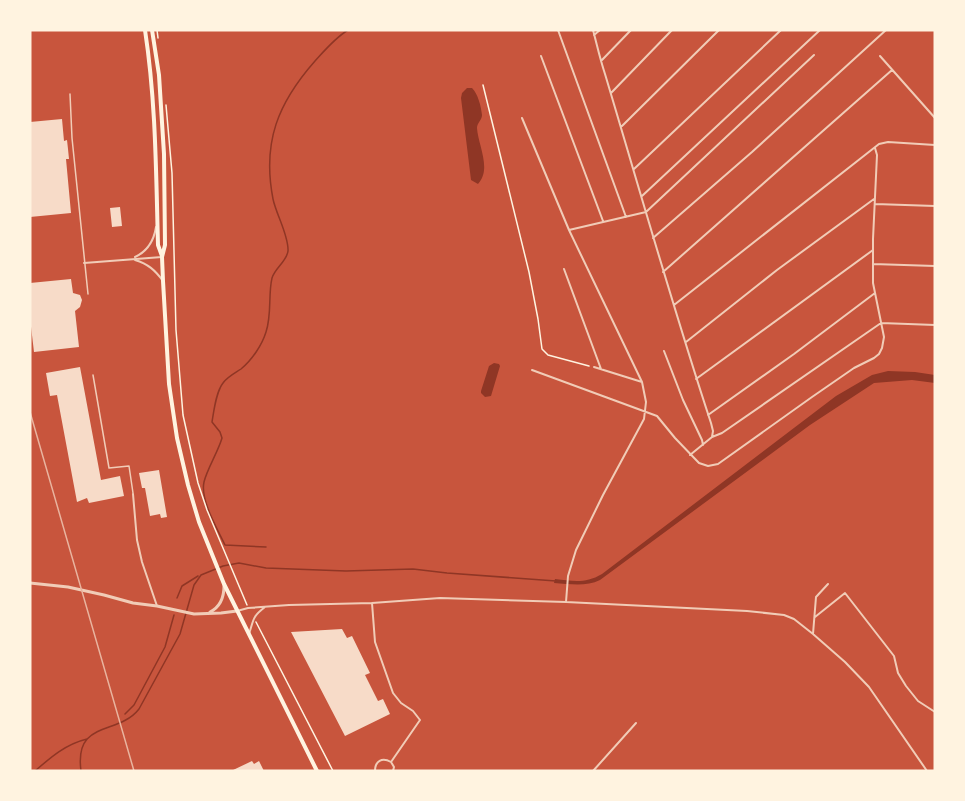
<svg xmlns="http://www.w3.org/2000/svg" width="965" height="801" font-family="Roboto,sans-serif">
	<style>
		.water { fill: #8f3625 }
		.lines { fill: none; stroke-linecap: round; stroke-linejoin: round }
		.stream { stroke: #8f3625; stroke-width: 1.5 }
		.building { fill: #f7dbc8 }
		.path { stroke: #fff3e0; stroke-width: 1.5 }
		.service { stroke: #f1ccb7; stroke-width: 1.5 }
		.minor { stroke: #f1ccb7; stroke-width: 2 }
		.tertiary { stroke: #f1ccb7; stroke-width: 3 }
		.primary { stroke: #fff3e0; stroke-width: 4 }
		.rail { stroke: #e9b49f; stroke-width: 1.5 }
	</style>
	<rect width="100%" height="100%" fill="#c8553d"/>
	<path class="water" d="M467 88H472C478 94 481 106 482 115 482 120 477 123 477 128 478 145 492 169 478 184L471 180 461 98 462 93Z
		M494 363 499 364 500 366 491 396 485 397 481 393V391L489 366Z
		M888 371 915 372 935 375V383L912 380 874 383 810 425 600 580C586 587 570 584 554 583L555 579C573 581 585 584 602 574L836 396 872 375Z"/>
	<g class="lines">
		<path class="stream" d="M266 547 225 545C217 528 200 500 204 482 207 469 218 452 222 438L220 432 212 422C214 410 216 392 223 383 227 377 235 373 241 369 252 360 262 345 266 332 272 314 268 295 272 278 275 268 287 261 288 251 289 236 276 214 273 199 262 142 278 103 315 61 325 50 335 38 348 30
			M177 598 182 586 198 576
			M125 714 134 705 165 647 174 615
			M35 771C51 757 66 744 87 739
			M81 771C74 719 118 736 139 709L180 634 194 585 201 575 223 566 239 563 266 568 346 571 413 569 447 573 556 581"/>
	</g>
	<path class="building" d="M62 119 64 141 67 140 68 149 69 159H66L71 213 30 217V122Z
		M120 207 122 226 112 227 110 208Z
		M71 279 73 293 80 295 82 300 80 307 75 311 79 347 34 352 30 318V283Z
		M80 367 101 480 120 476 124 496 89 503 87 498 77 502 57 395 50 396 46 373Z
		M159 470 167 517 161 518 160 514 150 516 145 488H142L139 473Z
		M342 629 347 638 352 636 370 673 365 675 378 701 383 699 390 714 345 736 291 632Z
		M252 761 254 764 259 761 264 771H231Z"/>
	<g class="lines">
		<path class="path" d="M157 30 158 38
			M483 85 529 272 538 319 542 349 548 355 589 366
			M166 105 172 173 176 330 183 415 198 483 207 510 247 605
			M256 622 333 771"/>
		<path class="service" d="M70 94 72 138 88 294
			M93 375 109 468 129 466 133 493"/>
		<path class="minor" d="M558 30 626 217
			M593 30C597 45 600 59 605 74 640 191 673 308 711 423L713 431 712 437
			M594 35 600 30
			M541 56 603 221
			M880 56 935 118
			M601 61 631 30
			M611 93 672 30
			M522 118 569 230 642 382 646 402 644 419 603 495 576 550 568 576 566 602
			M622 126 719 30
			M634 169 781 30
			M642 196 820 30
			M875 204 935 206
			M569 230 646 212 814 55
			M653 238 752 152 886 30
			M135 257C148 251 154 240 156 227
			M135 260C148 264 155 270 163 281
			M84 263 162 257
			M873 264 935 266
			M564 269 601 369
			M663 272 892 70
			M674 305 879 144 888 142 935 145
			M686 342 777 270 874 199
			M664 351 683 400 702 440 703 445
			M594 367 642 382
			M532 370 657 416 675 438 699 463 708 466 718 464 812 397 854 368 874 358 879 354 882 348 884 337 873 283V239L877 155 875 148
			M696 379 873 250
			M708 415 794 354 875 293
			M690 455 712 437 722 433 881 323 935 325
			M133 494 137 540 142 562 157 606
			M372 603 375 642 393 693 401 703 413 711 420 720 391 762
			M237 611 248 608 289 605 372 603 440 598 566 602 747 611 784 615 794 619 813 634 845 662 869 687 927 771
			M815 617 845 593 894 656 898 673 906 686 918 701 935 712
			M249 634C254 619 252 617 265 607
			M813 634 816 597 828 584
			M391 762 394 767 393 771
			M375 771C375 761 382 757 391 762
			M593 771 636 723"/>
		<path class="tertiary" d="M30 583 68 587 104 595 133 603 157 606 194 614 221 613 237 611
			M210 612C220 607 224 597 224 586"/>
		<path class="primary" d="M145 30C156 102 156 173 158 245L162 256
			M152 30 159 75 164 154 165 245 162 257 163 281 169 384 177 438 188 485 199 522 224 584 317 771"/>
		<path class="rail" d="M30 412 134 771"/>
	</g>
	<rect width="965" height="801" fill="none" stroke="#fff3e0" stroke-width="63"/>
</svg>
